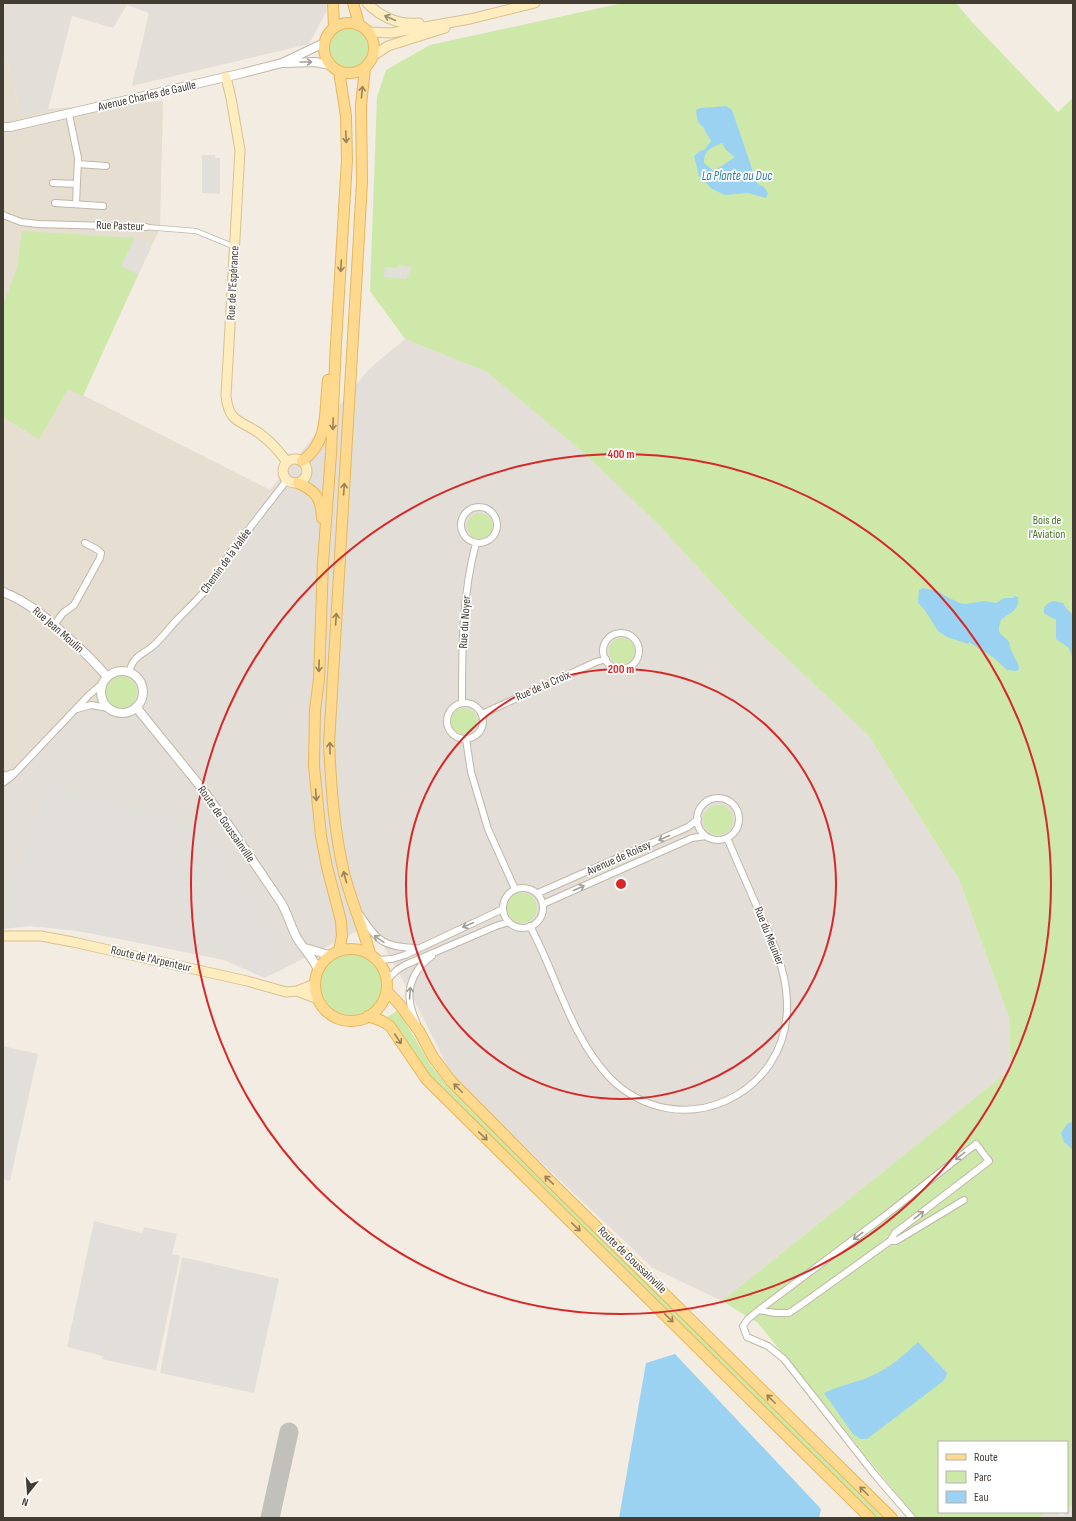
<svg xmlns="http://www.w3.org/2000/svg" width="1076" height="1521" font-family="'Sofia Sans Condensed',sans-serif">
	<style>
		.residential { fill: #e6ded0 }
		.industrial { fill: #e3ded7 }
		.green { fill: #cee8a9 }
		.parking { fill: #e2dfdb }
		.water { fill: #9bd2f2; fill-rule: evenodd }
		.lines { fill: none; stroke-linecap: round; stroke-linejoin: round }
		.taxiway { stroke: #c2c0ba; stroke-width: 19 }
		.pedestrian-casing { stroke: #c0b7a8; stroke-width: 6 }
		.minor-casing { stroke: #c0b7a8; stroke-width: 8 }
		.tertiary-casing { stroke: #c0b7a8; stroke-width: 10 }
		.secondary-casing { stroke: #d7c192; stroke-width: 11 }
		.primary-casing { stroke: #e7b75b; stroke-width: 12 }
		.pedestrian { stroke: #fff; stroke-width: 4.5 }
		.minor { stroke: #fff; stroke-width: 6 }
		.tertiary { stroke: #fff; stroke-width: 8 }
		.secondary { stroke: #ffedbf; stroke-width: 9 }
		.primary { stroke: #ffda8e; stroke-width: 10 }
		.oneway { stroke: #988c71 }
		.oneway2 { stroke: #a19e98 }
		.oneway3 { stroke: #98835b }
		.ring { fill: none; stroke: #d62828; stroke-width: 2 }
		.labels { text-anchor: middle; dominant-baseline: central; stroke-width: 3.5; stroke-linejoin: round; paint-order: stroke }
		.street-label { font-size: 12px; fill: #433c32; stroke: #fff }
		.park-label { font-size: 12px; fill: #477625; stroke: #fff }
		.water-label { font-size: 13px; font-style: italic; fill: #297db1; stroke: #fff }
		.centre { fill: #d62828; stroke: #fff; stroke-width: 2 }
		.ring-label { font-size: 12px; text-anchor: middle; font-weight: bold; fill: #d62828; stroke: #fff; stroke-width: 3.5; stroke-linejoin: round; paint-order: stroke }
	</style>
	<rect width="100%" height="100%" fill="#f2ece2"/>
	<path class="residential" d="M3 61 8 63 21 116 48 109 163 101 160 228 83 395 270 490 200 596 143 666 76 715 3 785Z"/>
	<path class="industrial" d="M3 3H326L327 10 309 44 132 86 149 13 127 5 113 28 72 16 48 109 21 116 8 63 3 61Z
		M405 339 487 372 579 448 659 525 744 618 868 735 959 879 1009 1018 1011 1069 722 1301 653 1268 455 1081 415 1002 371 924 265 978 224 960 79 931 30 926 3 929V785L76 715 143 666 200 596 270 490 369 369Z
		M1073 1504V1518H1037L1048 1512H1056L1062 1516 1067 1512Z"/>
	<path class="green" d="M623 3H956L972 22 1058 112 1073 98V1504L1067 1510V1442H939V1512H1048L1037 1518H916L758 1323 722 1301 1011 1069 1009 1018 959 879 868 735 744 618 659 525 583 452 487 372 405 339 370 291 377 97 386 70 430 45Z
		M328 48a20 20 0 1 1 40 0a20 20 0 1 1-40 0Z
		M22 231 135 238 121 266 138 274 83 396 68 389 39 439 3 417V306L17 268Z
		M467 526a13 13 0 1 1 26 0a13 13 0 1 1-26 0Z
		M609 651a13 13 0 1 1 26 0a13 13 0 1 1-26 0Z
		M105 692a16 16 0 1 1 32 0a16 16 0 1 1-32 0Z
		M451 721a13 13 0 1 1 26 0a13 13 0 1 1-26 0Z
		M703 820a15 15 0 1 1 30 0a15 15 0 1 1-30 0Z
		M507 908a15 15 0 1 1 30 0a15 15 0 1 1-30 0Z
		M320 984a31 31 0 1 1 62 0a31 31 0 1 1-62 0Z
		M398 1010 430 1064 444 1082 887 1518H875L702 1346 434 1083 386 1018Z"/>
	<path class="parking" d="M202 155H215V158H220V194L202 193Z
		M135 238 151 245 138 274 121 266Z
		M399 265 412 267 406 279 384 277 385 267 398 268Z
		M296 510 303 513 301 540 295 536Z
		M295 559 300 562 298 584 293 583Z
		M220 575 226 576 209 597 151 658 145 657 204 595Z
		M46 784 198 826 284 946 262 975 235 957 40 925H3Z
		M3 1046 38 1054 10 1181 3 1179Z
		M94 1221 142 1233 145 1227 177 1234 172 1254 180 1256 156 1371 102 1359 103 1356 67 1347Z
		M182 1257 279 1279 254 1393 160 1373Z"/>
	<path class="water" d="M726 106 732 110 757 183 765 188 768 193 766 198 748 193 725 195 712 189 699 176 694 156 700 151 704 150 711 141 703 127 698 122 696 112 697 109 701 108ZM722 143 726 150 735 157 714 171 704 163C704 150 711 148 722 143Z
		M923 588 938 591 945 596 960 603 965 604 985 601 996 603 1004 598H1013L1014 596 1018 597C1020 611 1009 613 1001 620 995 636 1003 633 1009 642 1010 645 1010 649 1012 652 1014 658 1019 662 1019 669L1017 671 1007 670 994 658 969 642 968 644 947 637 938 631 924 609 918 603 919 590Z
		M1054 601 1063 603 1066 608 1073 615V659L1069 648 1056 639V620L1044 613C1043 606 1047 603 1054 601Z
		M1073 1121V1150L1064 1142 1061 1133 1067 1124Z
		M918 1342 947 1373 946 1377 942 1382 867 1439H861L853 1434 824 1393C840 1385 856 1383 871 1376 890 1368 904 1355 918 1342Z
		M675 1354 821 1509 819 1518H619L646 1363Z"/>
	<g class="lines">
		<path class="taxiway" d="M270 1518 289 1432"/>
		<defs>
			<path id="pedestrian" d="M146 227 196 231 235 247"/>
			<path id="minor" d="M69 114 78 158 76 204
				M78 164 106 166
				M53 183 77 184
				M55 203 103 206
				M3 215 21 222 38 224 146 227
				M461 525a18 18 0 1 1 36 0a18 18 0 1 1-36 0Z
				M54 625 63 613 74 605 100 558 101 553 98 550 85 543
				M603 651a18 18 0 1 1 36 0a18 18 0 1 1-36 0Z
				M129 672C134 655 141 656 153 646 161 639 167 631 174 623 192 604 219 581 228 556L287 480
				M462 702C462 649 462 595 476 543
				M447 721a18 18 0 1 1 36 0a18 18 0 1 1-36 0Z
				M77 709 91 705 108 708
				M482 714 596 662 606 659
				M466 739 471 772 488 829 515 889
				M3 776 13 773
				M3 783 12 776 89 695 103 683
				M697 819a21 21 0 1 1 42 0a21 21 0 1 1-42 0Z
				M503 908a20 20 0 1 1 40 0a20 20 0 1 1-40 0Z
				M538 893 688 827 698 819
				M543 904 692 838 706 836
				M361 916C377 941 384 947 415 948
				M530 926C557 976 570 1036 610 1078 678 1146 790 1097 787 1002 786 968 771 937 757 907 747 884 737 861 727 838
				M377 960 392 959 405 955 503 909
				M387 980 397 970 405 965 496 926 509 922
				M417 1024C414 1017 411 1010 410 1002 407 984 417 966 432 956
				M890 1241H896L964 1200
				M759 1310 775 1313H789L805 1302 890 1241 895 1233 989 1161 976 1144 882 1218 759 1310 748 1319 743 1326 747 1337 768 1346 784 1359 875 1475 912 1518"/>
			<path id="tertiary" d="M285 63 315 62 330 65
				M3 127H10L243 73 282 63 324 43
				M3 592C31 603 51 622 73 642 85 653 97 664 107 677
				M101 692a21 21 0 1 1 42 0a21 21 0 1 1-42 0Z
				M136 707 200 786 230 827 282 904C288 915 291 927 297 938 304 950 313 957 318 970
				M305 948 329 955"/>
			<path id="secondary" d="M367 3C381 17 399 25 419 23
				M369 32 391 33 470 19 535 3
				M374 55 388 46 445 28
				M226 77 231 98 240 150 226 396C229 423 240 420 259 433 270 441 279 451 287 462
				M283 471a12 12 0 1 1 24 0a12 12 0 1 1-24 0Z
				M3 936H41L73 942 247 981 286 992 297 991 315 984
				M297 991 318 999"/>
			<path id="primary" d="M333 3 334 27
				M353 3 359 24
				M324 48a25 25 0 1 1 50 0a25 25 0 1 1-50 0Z
				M365 68 361 105 362 181 358 253 329 743C331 787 334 830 344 873 351 901 363 927 370 954
				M302 461C330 442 324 410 328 380
				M298 483C316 491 321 498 322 518
				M315 985a36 36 0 1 1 72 0a36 36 0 1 1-72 0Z
				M339 951 342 936 341 921 327 867 321 836 314 766 315 710 319 679 323 562 331 454 336 343 347 160 346 116 339 71
				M387 991 400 1005 419 1031 433 1057 451 1081 546 1177 892 1518
				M368 1016 382 1021 390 1026 426 1079 870 1518"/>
		</defs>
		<use href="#pedestrian" class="pedestrian-casing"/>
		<use href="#minor" class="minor-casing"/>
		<use href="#tertiary" class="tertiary-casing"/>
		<use href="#secondary" class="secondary-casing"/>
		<use href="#primary" class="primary-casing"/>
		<use href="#pedestrian" class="pedestrian"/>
		<use href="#minor" class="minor"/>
		<use href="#tertiary" class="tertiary"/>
		<use href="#secondary" class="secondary"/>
		<use href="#primary" class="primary"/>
	</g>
	<defs><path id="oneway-shaft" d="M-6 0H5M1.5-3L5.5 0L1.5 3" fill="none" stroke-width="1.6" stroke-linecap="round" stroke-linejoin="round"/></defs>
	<use class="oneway" href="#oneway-shaft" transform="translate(390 18) rotate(-156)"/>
	<g class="oneway2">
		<use href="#oneway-shaft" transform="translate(306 62)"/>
		<use href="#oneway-shaft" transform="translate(664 838) rotate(156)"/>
		<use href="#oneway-shaft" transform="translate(579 888) rotate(-24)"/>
		<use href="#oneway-shaft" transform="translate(468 925) rotate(156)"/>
		<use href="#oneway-shaft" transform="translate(379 939) rotate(-145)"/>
		<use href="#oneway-shaft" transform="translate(410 993) rotate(-86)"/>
		<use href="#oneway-shaft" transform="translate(960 1156) rotate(142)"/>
		<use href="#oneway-shaft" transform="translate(919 1215) rotate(-38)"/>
		<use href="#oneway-shaft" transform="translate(858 1236) rotate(143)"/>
	</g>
	<g class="oneway3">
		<use href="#oneway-shaft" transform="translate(362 92) rotate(-84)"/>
		<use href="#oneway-shaft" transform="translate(346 137) rotate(88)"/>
		<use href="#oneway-shaft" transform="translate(341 266) rotate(93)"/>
		<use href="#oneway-shaft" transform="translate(333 424) rotate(92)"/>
		<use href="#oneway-shaft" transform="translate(344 489) rotate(-86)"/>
		<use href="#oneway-shaft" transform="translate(336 619) rotate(-86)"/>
		<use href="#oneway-shaft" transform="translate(319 666) rotate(92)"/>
		<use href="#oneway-shaft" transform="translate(330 748) rotate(-91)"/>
		<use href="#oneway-shaft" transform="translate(316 795) rotate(86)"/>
		<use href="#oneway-shaft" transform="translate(345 877) rotate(-105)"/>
		<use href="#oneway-shaft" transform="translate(398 1039) rotate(56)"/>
		<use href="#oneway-shaft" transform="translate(458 1088) rotate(-135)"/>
		<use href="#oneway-shaft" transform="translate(483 1136) rotate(44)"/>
		<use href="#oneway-shaft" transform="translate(549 1180) rotate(-136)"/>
		<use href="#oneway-shaft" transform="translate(576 1227) rotate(44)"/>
		<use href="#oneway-shaft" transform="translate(669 1318) rotate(44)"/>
		<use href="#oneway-shaft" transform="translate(771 1399) rotate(-135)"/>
		<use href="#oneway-shaft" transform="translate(864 1491) rotate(-135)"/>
	</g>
	<g class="ring">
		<circle cx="621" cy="884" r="215"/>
		<circle cx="621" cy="884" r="430"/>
	</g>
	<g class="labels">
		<g class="street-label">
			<text transform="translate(147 96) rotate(-13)">Avenue Charles de Gaulle</text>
			<text transform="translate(120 226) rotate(2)">Rue Pasteur</text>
			<text transform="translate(233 283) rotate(-87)">Rue de l'Espérance</text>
			<text transform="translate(226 561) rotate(-54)">Chemin de la Vallée</text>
			<text transform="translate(465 622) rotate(-86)">Rue du Noyer</text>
			<text transform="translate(58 630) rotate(41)">Rue Jean Moulin</text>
			<text transform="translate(543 686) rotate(-24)">Rue de la Croix</text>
			<text transform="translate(226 824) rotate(55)">Route de Goussainville</text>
			<text transform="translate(619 858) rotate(-24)">Avenue de Roissy</text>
			<text transform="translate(769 936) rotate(68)">Rue du Meunier</text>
			<text transform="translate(151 959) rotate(13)">Route de l'Arpenteur</text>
			<text transform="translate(632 1260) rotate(44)">Route de Goussainville</text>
		</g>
		<g class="park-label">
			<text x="1047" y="520">Bois de<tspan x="1047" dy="14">l'Aviation</tspan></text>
		</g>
		<g class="water-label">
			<text x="737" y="176">La Plante au Duc</text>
		</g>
	</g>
	<circle cx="621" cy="884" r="6" class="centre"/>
	<g class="ring-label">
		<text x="621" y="458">400 m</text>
		<text x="621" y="673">200 m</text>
	</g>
	<rect width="1076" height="1521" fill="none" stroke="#433c32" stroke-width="8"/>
	<rect x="938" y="1441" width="130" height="72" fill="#ffffff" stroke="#b4b1ad"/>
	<rect x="946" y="1454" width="20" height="6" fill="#ffda8e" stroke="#b4b1ad"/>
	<text x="974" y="1461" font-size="12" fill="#433c32">Route</text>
	<rect x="946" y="1471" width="20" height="12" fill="#cee8a9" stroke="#b4b1ad"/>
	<text x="974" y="1481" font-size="12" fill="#433c32">Parc</text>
	<rect x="946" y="1491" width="20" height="12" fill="#9bd2f2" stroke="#b4b1ad"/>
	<text x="974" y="1501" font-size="12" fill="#433c32">Eau</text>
	<g transform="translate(28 1493) rotate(197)" stroke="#ffffff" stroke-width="3" paint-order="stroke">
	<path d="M0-3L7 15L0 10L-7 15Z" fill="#433c32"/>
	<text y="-6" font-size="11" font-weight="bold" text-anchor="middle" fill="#433c32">N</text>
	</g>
</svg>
